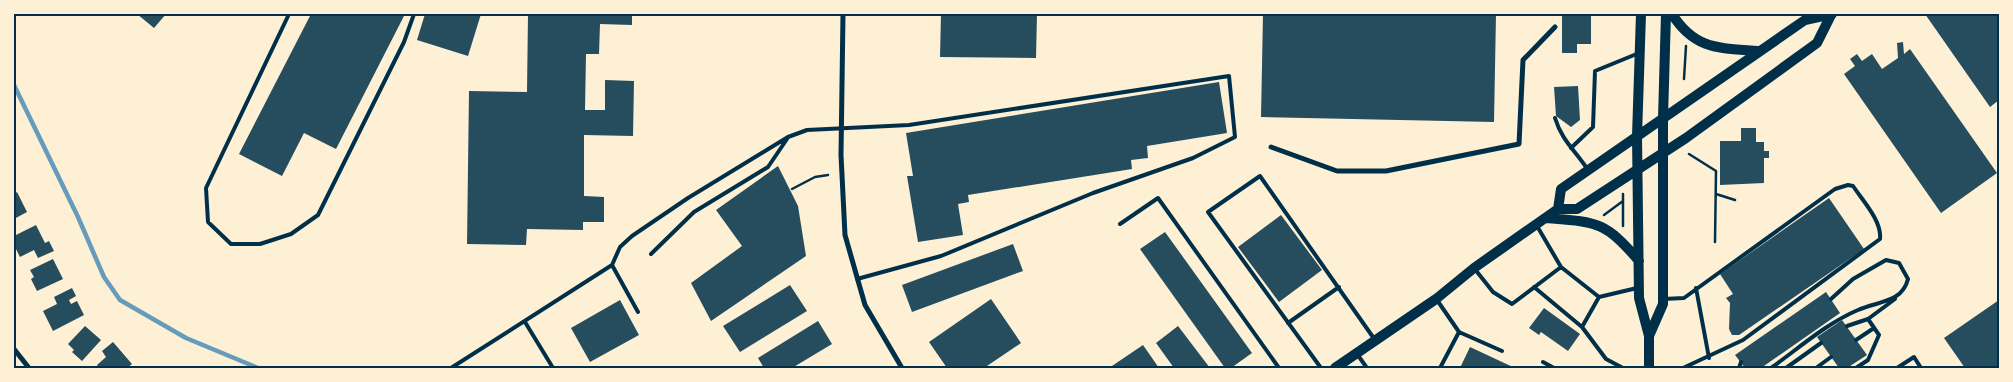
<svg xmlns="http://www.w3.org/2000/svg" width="2013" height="382" font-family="'PT Sans Narrow',sans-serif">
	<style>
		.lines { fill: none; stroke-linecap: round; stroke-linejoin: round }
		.stream { stroke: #669bbc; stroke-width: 4.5 }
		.building { fill: #264d5e }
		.path { stroke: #003049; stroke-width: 2.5 }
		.service { stroke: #003049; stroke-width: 4 }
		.minor { stroke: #003049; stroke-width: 5 }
		.secondary { stroke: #003049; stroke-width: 10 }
		.neatline { fill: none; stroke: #003049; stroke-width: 2 }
	</style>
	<rect width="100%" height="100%" fill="#fdf0d5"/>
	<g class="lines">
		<path class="stream" d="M14 85 78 217 104 277 120 300 186 338 258 368"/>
	</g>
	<path class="building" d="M137 14H166L154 28Z
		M311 14H405L336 149 304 133 282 176 239 154Z
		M425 14H481L468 56 417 40Z
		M528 14H632V25L600 24 599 54H586L585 110H605V80L634 81 633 136 584 135V196L604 197V222H583V230L527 229 526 245 467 244 469 91 527 92Z
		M941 14H1037L1036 58 940 57Z
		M1263 14H1496L1494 122 1261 117Z
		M1562 14H1591V44H1577V53H1562Z
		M1925 14H1999V100L1990 107Z
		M1903 42 1904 54 1910 49 1997 173 1941 213 1844 74 1855 66 1850 59 1857 54 1862 61 1872 54 1882 69 1898 58 1897 43Z
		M1219 82 1227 133 1147 146 1148 158 1131 160 1132 169 968 195 969 202 958 204 963 235 918 242 907 176H913L906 133Z
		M1578 86 1580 120 1571 127 1556 116 1554 87Z
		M1741 128H1756V142H1764V151H1769V158H1764V183L1720 185V141H1741Z
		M778 166 798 206 806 256 711 321 691 283 742 246 716 210Z
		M17 192 27 212 14 219V194Z
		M1829 198 1864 249 1739 335H1732L1729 329 1730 303 1726 298 1733 294 1720 274Z
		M1281 215 1322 270 1279 302 1238 247Z
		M36 225 45 243 49 241 54 251 38 258 34 250 20 257 14 245V236Z
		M1165 232 1252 353 1231 368H1225L1140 249Z
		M1013 244 1023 271 912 312 902 285Z
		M53 259 63 279 37 291 31 279 34 277 30 270Z
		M790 285 807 311 740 352 723 326Z
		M72 288 76 296 69 300 71 304 77 301 84 315 53 331 43 311 57 304 54 297Z
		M1826 292 1840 313 1761 368H1745L1735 355Z
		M991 299 1021 343 984 368H947L929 342Z
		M620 300 639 335 590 362 571 328Z
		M1999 300V368H1965L1944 338Z
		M1544 308 1580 334 1568 351 1541 332 1539 335 1529 328Z
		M1842 320 1867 355 1847 368H1839L1817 337Z
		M818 321 832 344 792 368H764L758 358Z
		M85 326 101 340 82 361 72 352 74 350 68 344Z
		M1178 326 1210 368H1174L1156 343Z
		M113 342 132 364 127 368H99L97 365 106 357 102 351Z
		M1143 345 1159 368H1109Z
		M1470 347 1515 368H1460Z"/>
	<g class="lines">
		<path class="path" d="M1684 79 1686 46
			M1689 154 1716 171 1715 242
			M792 189 815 177 828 175
			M1716 194 1735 200
			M1604 215 1623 201
			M1623 226V194"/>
		<path class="service" d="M289 14 206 188 208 222 231 244H260L291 234 318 215 404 42 414 14
			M1555 118C1562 141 1575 150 1588 170
			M1571 148 1593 127 1595 71 1639 53
			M1120 224 1158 198 1279 368
			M1537 226 1561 267 1599 297 1637 288
			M651 254 694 212 768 167 787 139
			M612 265 638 312
			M1474 268 1493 292 1512 304 1561 267
			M1534 287 1582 327 1606 359 1623 368
			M1696 288 1709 358
			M1663 299 1684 298 1835 189 1848 185 1853 186C1863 201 1882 221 1880 239L1743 340 1683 368
			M1437 300 1459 332 1440 368
			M525 322 553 368
			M1288 323 1339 287
			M1847 326 1868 319
			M1582 327 1599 297
			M1459 332 1502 351
			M1856 340 1874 328
			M1357 354 1367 368
			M1543 362 1554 368
			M451 368 612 265 620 247 632 236 688 198 788 137 807 130 909 125 1229 76 1235 137 1193 158 1093 193 941 256 857 279
			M1321 368 1208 212 1260 176 1375 340
			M1739 368 1741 362
			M1771 368C1799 348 1827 323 1858 310 1878 301 1902 303 1908 279L1899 263 1886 260 1853 279 1831 299
			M1786 368 1821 343
			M1816 368 1831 357
			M1856 368 1868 360 1879 335 1868 319 1895 299
			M1897 368 1914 357 1921 368"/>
		<path class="minor" d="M843 14 841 155 845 235 865 305 902 368
			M1271 147 1337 171H1386L1519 144 1523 60 1555 27
			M14 349 29 368"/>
		<path class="secondary" d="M1641 14 1637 136 1639 298 1649 336V368
			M1672 14C1695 50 1719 48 1758 51
			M1558 209 1561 189 1805 20 1832 14
			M1546 218C1597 222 1605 221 1639 261
			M1649 336 1663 304V118L1666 14
			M1335 368 1436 299 1474 268 1558 209H1577L1686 138 1817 43 1831 15"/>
	</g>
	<rect width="2013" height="382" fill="none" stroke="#fdf0d5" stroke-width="30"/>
	<rect x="15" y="15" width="1983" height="352" class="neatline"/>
</svg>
